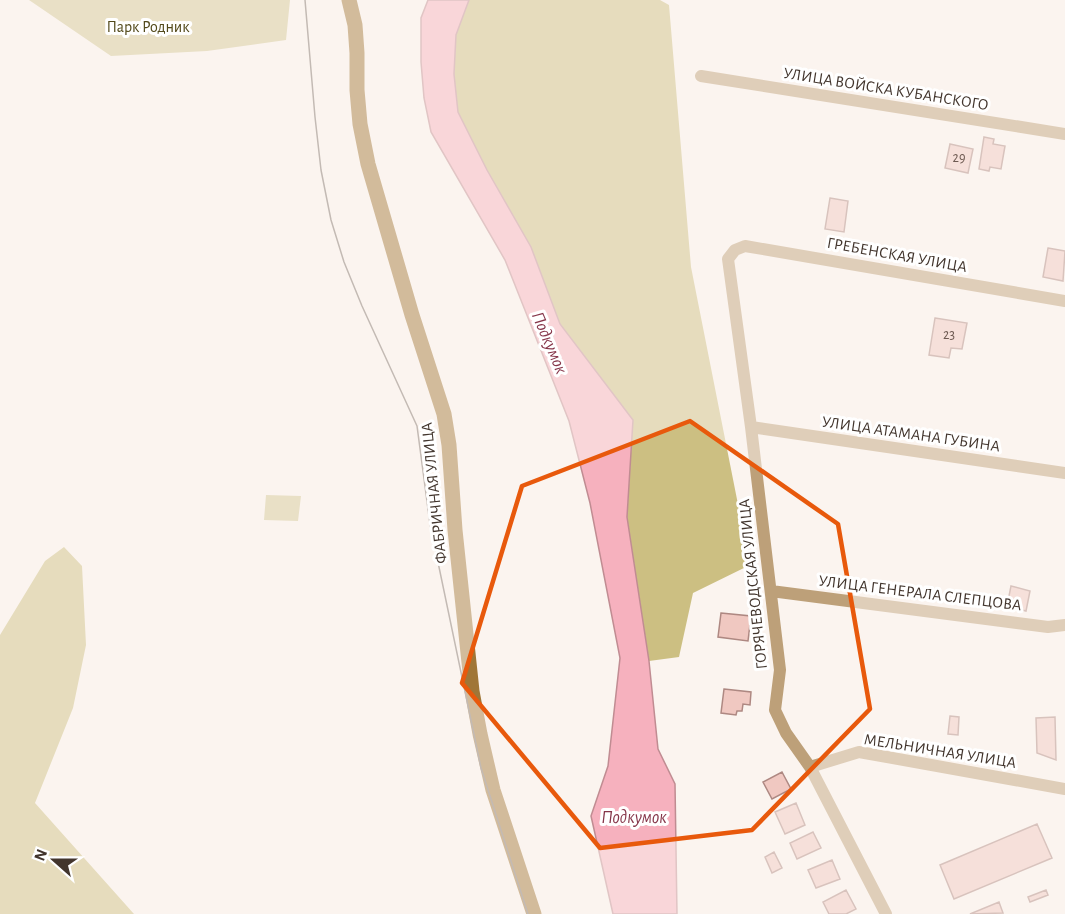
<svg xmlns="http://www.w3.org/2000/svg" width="1065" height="914" font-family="'Alegreya Sans',sans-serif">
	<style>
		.green { fill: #d2c896 }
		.forest { fill: #ccbf82 }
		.water { fill: #f6b1be; stroke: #c08c92; stroke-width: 1.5 }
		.building { fill: #f0c8c1; stroke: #ae8882; stroke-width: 1.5 }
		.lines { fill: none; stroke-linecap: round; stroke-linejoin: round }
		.minor { stroke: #bda079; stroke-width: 12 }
		.secondary { stroke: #a07637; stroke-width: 15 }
		.tram { stroke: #7f746d; stroke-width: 1.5 }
		.marked { fill: none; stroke: #e8590c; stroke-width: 4.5; stroke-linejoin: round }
		.labels { text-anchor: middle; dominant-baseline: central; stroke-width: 6; stroke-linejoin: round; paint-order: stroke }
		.number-label { font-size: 14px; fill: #6e5a52 }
		.park-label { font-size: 16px; fill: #52491a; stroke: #fff }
		.street-label { font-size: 16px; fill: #42352d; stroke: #fff }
		.water-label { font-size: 18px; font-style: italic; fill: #86364a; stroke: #fff }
	</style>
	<rect width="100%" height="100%" fill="#fbf4ef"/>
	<path class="green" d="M29 0H290L286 40 207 51 111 56Z
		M266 495 301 496 298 521 264 520Z"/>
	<path class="forest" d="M469 0H660L669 5 691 267 750 565 693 593 679 657 649 661 627 517 633 420 560 324 531 247 487 170 458 112 454 74 456 35Z
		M64 547 82 566 86 645 73 708 35 803 134 914H0V635L45 561Z"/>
	<path class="water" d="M428 0H469L456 35 454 74 458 112 487 170 531 247 560 324 633 420 627 517 649 661 658 749 675 784 677 914H613L591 816 608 766 620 658 590 503 569 421 505 260 431 132 424 98 421 62V18Z"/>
	<path class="building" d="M984 137 994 139 993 144 1005 146 1001 169 990 167 989 171 979 169Z
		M950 144 973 149 968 173 945 168Z
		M830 198 848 201 844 232 825 229Z
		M1048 248 1065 251 1063 281 1043 277Z
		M935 318 967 323 962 349 951 348 949 358 929 355Z
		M1011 586 1030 591 1026 611 1007 606Z
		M721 613 751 616 748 641 718 637Z
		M724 689 751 692 750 705 743 704 742 711H737L736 715 721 713Z
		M950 716 959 717 958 735 948 734Z
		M1055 717 1056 760 1037 753 1036 718Z
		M782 772 791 789 772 799 763 782Z
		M796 803 805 825 785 834 775 812Z
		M1037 824 1052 858 954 899 940 865Z
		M813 832 821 848 797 859 790 843Z
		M774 852 782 868 772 873 765 857Z
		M832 860 840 879 816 888 808 870Z
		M846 890 856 909 846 914H829L823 902Z
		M1046 890 1048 895 1030 902 1028 897Z
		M999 902 1003 913 970 914Z"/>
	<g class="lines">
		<path class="minor" d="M701 76 1065 134
			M751 427 1065 473
			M771 591 1048 627 1065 625
			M810 767 859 752 1065 789
			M886 914 810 767 786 733 775 710 780 670 751 427 728 259 735 250 745 246 1065 301"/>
		<path class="secondary" d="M349 0 355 25 357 53V90L360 124 368 164 412 315 444 414 449 445 455 530 472 691 480 734 493 790 534 914"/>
		<path class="tram" d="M305 0 315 117 321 170 331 220 344 262 362 306 417 426 430 524 481 768 528 914"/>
	</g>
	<path d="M0 0H1065V914H0ZM690 421 838 524 870 709 752 830 600 848 462 683 522 486Z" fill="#fbf4ef" fill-opacity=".55" fill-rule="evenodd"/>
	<path class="marked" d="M690 421 838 524 870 709 752 830 600 848 462 683 522 486Z"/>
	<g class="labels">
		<g class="number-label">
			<text x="959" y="158">29</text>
			<text x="949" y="335">23</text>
		</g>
		<g class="park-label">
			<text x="148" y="27">Парк Родник</text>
		</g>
		<g class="street-label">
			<text transform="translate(886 89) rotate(9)">УЛИЦА ВОЙСКА КУБАНСКОГО</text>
			<text transform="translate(897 255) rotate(10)">ГРЕБЕНСКАЯ УЛИЦА</text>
			<text transform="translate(911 434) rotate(8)">УЛИЦА АТАМАНА ГУБИНА</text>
			<text transform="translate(434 493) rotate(-96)">ФАБРИЧНАЯ УЛИЦА</text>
			<text transform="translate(753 584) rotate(-96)">ГОРЯЧЕВОДСКАЯ УЛИЦА</text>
			<text transform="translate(920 593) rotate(7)">УЛИЦА ГЕНЕРАЛА СЛЕПЦОВА</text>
			<text transform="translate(940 751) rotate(9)">МЕЛЬНИЧНАЯ УЛИЦА</text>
		</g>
		<g class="water-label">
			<text transform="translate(549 343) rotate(67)">Подкумок</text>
			<text x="634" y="818">Подкумок</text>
		</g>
	</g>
	<g transform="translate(54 860) rotate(291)" stroke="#ffffff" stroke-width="4.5" paint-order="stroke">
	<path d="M0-4.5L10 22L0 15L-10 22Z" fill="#42352d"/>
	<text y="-9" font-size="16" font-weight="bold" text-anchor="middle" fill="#42352d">N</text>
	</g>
</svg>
